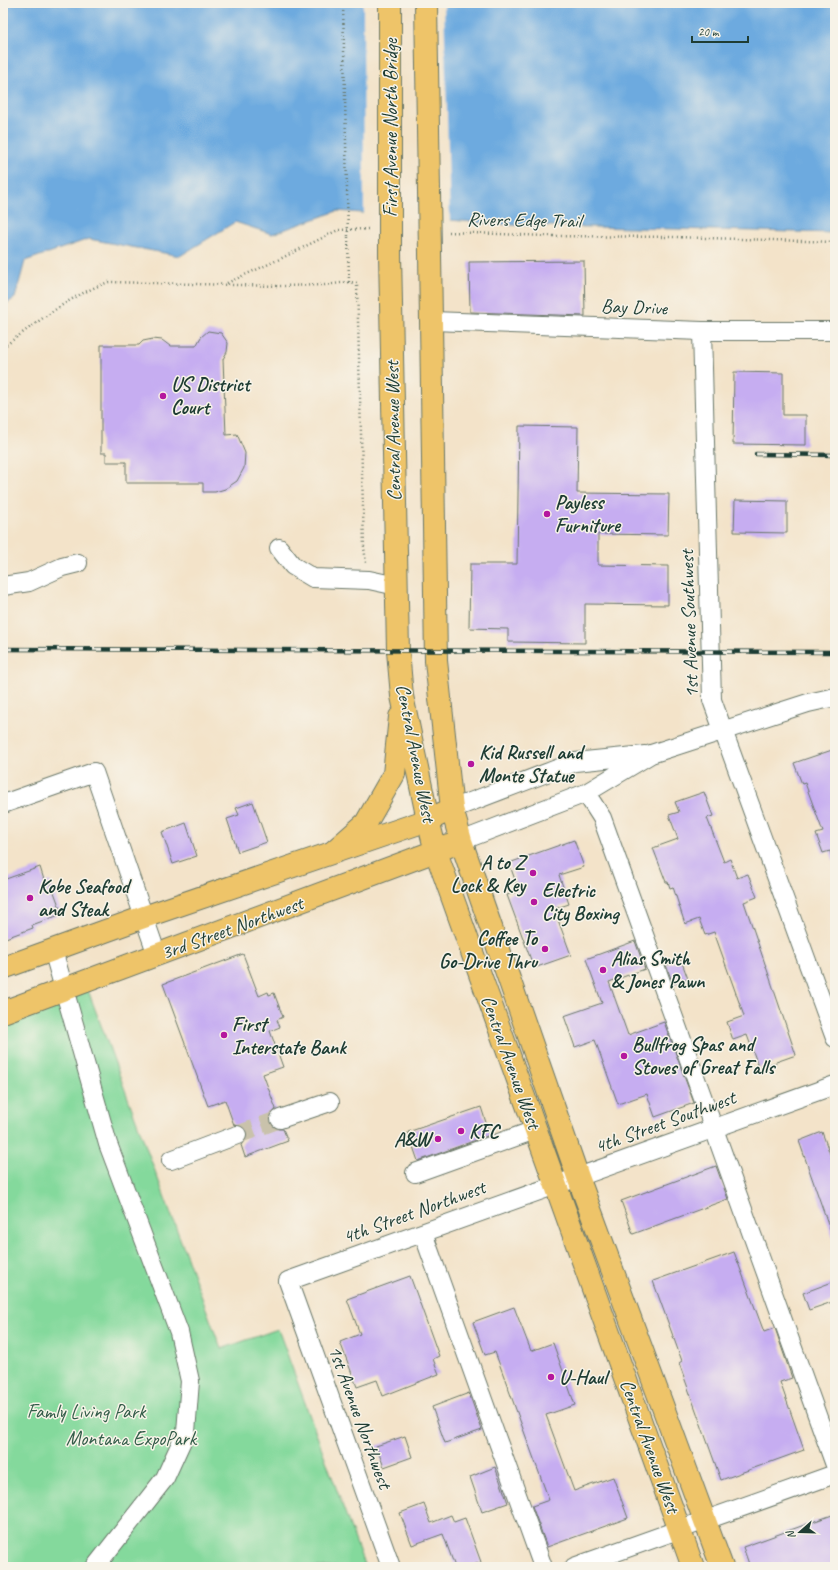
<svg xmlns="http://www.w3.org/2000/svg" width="838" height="1570" font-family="Caveat,sans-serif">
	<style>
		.green { fill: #84d99c; stroke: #528b68 }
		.water { fill: #6daadf; stroke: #46748a }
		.pier { fill: #f3e3c9 }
		.building { fill: #c6adf1 }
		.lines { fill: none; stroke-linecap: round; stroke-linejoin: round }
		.minor-tunnel { stroke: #c9c2ab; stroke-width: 18; stroke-dasharray: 18 9; stroke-linecap: butt }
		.minor-casing { stroke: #697768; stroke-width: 20 }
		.major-casing { stroke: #697768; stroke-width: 24 }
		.highway-casing { stroke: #697768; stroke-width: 24 }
		.path { stroke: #697768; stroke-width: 2.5; stroke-dasharray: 1 3; stroke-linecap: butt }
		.minor { stroke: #fff; stroke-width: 18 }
		.major { stroke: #eec469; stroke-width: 22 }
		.highway { stroke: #eec469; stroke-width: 22 }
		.rail-casing { stroke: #1f3d34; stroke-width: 4.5 }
		.rail { stroke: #f7f3e8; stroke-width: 3; stroke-dasharray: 9; stroke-linecap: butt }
		.major-bridge-casing { stroke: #697768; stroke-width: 24; stroke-linecap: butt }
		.path-bridge { stroke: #697768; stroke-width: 2.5; stroke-dasharray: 1 3; stroke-linecap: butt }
		.major-bridge { stroke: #eec469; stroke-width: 22 }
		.poi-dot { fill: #b5179e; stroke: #f7f3e8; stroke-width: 1.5 }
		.labels { text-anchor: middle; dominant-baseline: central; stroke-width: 3; stroke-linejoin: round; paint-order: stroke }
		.street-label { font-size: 20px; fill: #1f3d34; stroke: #f7f3e8 }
		.poi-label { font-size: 20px; font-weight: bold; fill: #1f3d34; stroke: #f7f3e8; text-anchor: start }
		.park-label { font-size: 20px; fill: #335c49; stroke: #f7f3e8 }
	</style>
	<rect width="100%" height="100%" fill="#f7f3e8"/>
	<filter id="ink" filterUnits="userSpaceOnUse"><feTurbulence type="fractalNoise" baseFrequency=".025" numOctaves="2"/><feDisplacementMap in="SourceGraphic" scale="8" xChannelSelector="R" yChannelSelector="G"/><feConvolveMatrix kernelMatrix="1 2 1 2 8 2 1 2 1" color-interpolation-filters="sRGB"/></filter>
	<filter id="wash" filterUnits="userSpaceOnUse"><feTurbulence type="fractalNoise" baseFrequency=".012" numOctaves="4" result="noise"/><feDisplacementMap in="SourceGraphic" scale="16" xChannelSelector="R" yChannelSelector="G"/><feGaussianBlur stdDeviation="0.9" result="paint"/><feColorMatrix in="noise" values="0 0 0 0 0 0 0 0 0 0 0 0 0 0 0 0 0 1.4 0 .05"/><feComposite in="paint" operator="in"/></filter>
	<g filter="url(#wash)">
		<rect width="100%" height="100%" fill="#f3e3c9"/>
		<path class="green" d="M85 982 221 1349 278 1329 365 1567H3V1012Z"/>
		<path class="water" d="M3 3H835V233L512 225 337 211 272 234 235 222 180 256 89 239 25 261 15 298 3 306Z"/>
		<path class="pier" d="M363 3H444L450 222 364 216Z"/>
		<g id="blocks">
			<path class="building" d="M584 261 585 316 470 312 469 262Z
				M208 331 221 333 228 343 227 352 223 359 226 435 237 434 245 453 244 468 237 481 225 489 215 492H203V483H126V462H106V453H101V345H139L143 341 153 339 162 340 170 346H196L201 337Z
				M734 372 783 373V415H806V445L733 444Z
				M519 426 578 427 577 493 669 494 668 535 598 534V565L668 566V605L585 604V643L508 642V629L469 628 470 564H517Z
				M735 500 787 501V533L734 532Z
				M835 749V860H833L830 851 823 853 816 834 823 832 805 783 802 784 794 763Z
				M704 792 713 816 707 818 724 862 730 859 737 878 748 874 757 897 744 902 796 1055 759 1068 747 1035 733 1040 727 1022 744 1016 714 932 705 935 699 919 685 924 673 887 670 888 668 882H666L653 848 678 839 669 815 679 812 675 802Z
				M253 802 267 842 238 852 227 819 239 815 236 808Z
				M186 823 197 856 173 864 162 832Z
				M574 840 584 867 559 875 569 904 554 909 571 955 534 968 507 895 519 891 509 863Z
				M40 867 45 883 50 881 62 914 32 925 33 928 3 939V880Z
				M635 941 645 969 609 982 628 1035 664 1022 694 1103 655 1117 647 1094 618 1104 595 1040 575 1047 564 1016 602 1003 586 959Z
				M243 954 259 996 268 992 269 995 274 993 283 1017 277 1020 280 1027 270 1031 283 1067 263 1074 276 1109 270 1117V1123L278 1129H283L288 1141 245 1157 241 1145 247 1137V1131L243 1127 234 1125 225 1100 208 1106 163 984Z
				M681 960 688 979 673 984 666 965Z
				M481 1107 490 1135 418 1161 408 1132Z
				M822 1132 835 1168V1238H833L799 1141Z
				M716 1166 728 1199 633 1234 621 1201Z
				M734 1252 764 1332 775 1328 792 1378 780 1382 804 1450 721 1480 679 1363 682 1361 653 1281Z
				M410 1276 439 1356 433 1359 439 1374 383 1396 377 1380 357 1387 340 1342 360 1334 347 1299Z
				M835 1281V1301L809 1310 803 1293Z
				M514 1307 531 1351 553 1343 575 1405 546 1415 574 1491 613 1477 628 1518 547 1547 532 1506 549 1500 495 1352 485 1355 473 1322Z
				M469 1393 482 1430 445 1443 432 1407Z
				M405 1436 412 1457 384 1467 376 1446Z
				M495 1467 508 1503 482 1512 470 1477Z
				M424 1504 431 1523 451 1515 454 1522 465 1518 481 1562 468 1567H455L443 1534 412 1545 400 1513Z
				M835 1514V1567H750L743 1547Z"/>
		</g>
	</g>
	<g filter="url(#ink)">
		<use href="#blocks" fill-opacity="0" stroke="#697768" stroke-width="1"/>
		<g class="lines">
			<path class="minor-tunnel" d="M237 1135 280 1119"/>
			<defs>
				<path id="minor" d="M432 321 702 331H835
					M702 331 712 700 835 1038
					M279 548 293 566 313 578 369 580 397 586
					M3 586 29 582 62 567 78 563
					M586 793 602 818 835 1465
					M3 804 94 772 157 955
					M452 809 575 762 645 755
					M461 841 586 793 651 754 808 703 835 697
					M53 950 108 1144 179 1332 190 1381 186 1432 165 1478 95 1567
					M280 1119 330 1102
					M171 1160 237 1135
					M415 1173 535 1130
					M423 1233 543 1567
					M391 1567 288 1281 835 1085
					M574 1567 835 1474"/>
				<path id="major" d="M430 253 436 661 452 809
					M390 254 398 651 402 696 428 820
					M333 852 366 823 394 774 400 717"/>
				<path id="highway" d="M428 820 436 852 693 1567
					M3 968 144 917 428 820 452 809 461 841 578 1177 722 1567
					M3 1012 449 846"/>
			</defs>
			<use href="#minor" class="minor-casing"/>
			<use href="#major" class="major-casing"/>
			<use href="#highway" class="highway-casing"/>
			<path class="path" d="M449 232 547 236 675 237 835 242
				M348 237 349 282
				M227 283 282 258 338 230 370 229
				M3 347C37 323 70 295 109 282L280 286 325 285 349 282 357 283 364 547 366 563"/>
			<use href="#minor" class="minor"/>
			<use href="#major" class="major"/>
			<use href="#highway" class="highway"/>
			<defs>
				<path id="rail" d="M756 454 835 455
					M3 649 835 652"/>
			</defs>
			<use href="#rail" class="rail-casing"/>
			<use href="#rail" class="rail"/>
			<defs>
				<path id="major-bridge" d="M426 3 430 253
					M390 254V3"/>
			</defs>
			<use href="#major-bridge" class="major-bridge-casing"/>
			<path class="path-bridge" d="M343 3 348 237"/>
			<use href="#major-bridge" class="major-bridge"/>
		</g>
	</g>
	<g class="poi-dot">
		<circle cx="163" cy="396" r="4"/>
		<circle cx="547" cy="514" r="4"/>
		<circle cx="471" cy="764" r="4"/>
		<circle cx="533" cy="873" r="4"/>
		<circle cx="30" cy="898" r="4"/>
		<circle cx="534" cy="902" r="4"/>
		<circle cx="545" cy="949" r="4"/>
		<circle cx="603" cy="970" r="4"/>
		<circle cx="224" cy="1035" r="4"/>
		<circle cx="624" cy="1056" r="4"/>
		<circle cx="461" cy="1131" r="4"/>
		<circle cx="438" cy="1139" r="4"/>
		<circle cx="551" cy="1377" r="4"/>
	</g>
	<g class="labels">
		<g class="street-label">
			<text transform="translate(390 128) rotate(-90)">First Avenue North Bridge</text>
			<text transform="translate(524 220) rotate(1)">Rivers Edge Trail</text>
			<text transform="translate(634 307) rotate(2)">Bay Drive</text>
			<text transform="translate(393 431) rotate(-91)">Central Avenue West</text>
			<text transform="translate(689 624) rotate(-92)">1st Avenue Southwest</text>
			<text transform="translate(416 753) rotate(79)">Central Avenue West</text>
			<text transform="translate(232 928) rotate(-20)">3rd Street Northwest</text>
			<text transform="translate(511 1062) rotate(70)">Central Avenue West</text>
			<text transform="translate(665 1122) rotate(-20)">4th Street Southwest</text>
			<text transform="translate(414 1212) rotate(-20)">4th Street Northwest</text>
			<text transform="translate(360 1417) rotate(70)">1st Avenue Northwest</text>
			<text transform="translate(650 1446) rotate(70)">Central Avenue West</text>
		</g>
		<g class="poi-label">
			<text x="171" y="384">US District<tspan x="171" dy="23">Court</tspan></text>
			<text x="555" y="502">Payless<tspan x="555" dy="23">Furniture</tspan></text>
			<text x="479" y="752">Kid Russell and<tspan x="479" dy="23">Monte Statue</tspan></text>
			<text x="525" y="862" text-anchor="end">A to Z<tspan x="525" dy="23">Lock &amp; Key</tspan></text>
			<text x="38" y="886">Kobe Seafood<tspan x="38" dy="23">and Steak</tspan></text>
			<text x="542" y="890">Electric<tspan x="542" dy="23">City Boxing</tspan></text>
			<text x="537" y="938" text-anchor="end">Coffee To<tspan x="537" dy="23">Go-Drive Thru</tspan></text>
			<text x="611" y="958">Alias Smith<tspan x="611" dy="23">&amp; Jones Pawn</tspan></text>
			<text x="232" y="1024">First<tspan x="232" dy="23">Interstate Bank</tspan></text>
			<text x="632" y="1044">Bullfrog Spas and<tspan x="632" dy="23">Stoves of Great Falls</tspan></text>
			<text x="469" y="1131">KFC</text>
			<text x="430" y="1139" text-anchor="end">A&amp;W</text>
			<text x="559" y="1377">U-Haul</text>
		</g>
		<g class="park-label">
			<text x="86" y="1411">Famly Living Park</text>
			<text x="131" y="1438">Montana ExpoPark</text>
		</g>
	</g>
	<rect width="838" height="1570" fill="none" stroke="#f7f3e8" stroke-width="16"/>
	<g transform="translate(800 1532) rotate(250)" stroke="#f7f3e8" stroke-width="3" paint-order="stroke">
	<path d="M0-3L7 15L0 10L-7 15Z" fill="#1f3d34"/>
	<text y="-6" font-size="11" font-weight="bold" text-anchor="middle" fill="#1f3d34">N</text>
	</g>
	<path d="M692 36v6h56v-6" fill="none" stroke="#1f3d34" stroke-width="2"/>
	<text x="698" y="36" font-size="12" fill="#1f3d34" stroke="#f7f3e8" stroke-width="3" paint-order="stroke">20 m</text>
</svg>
